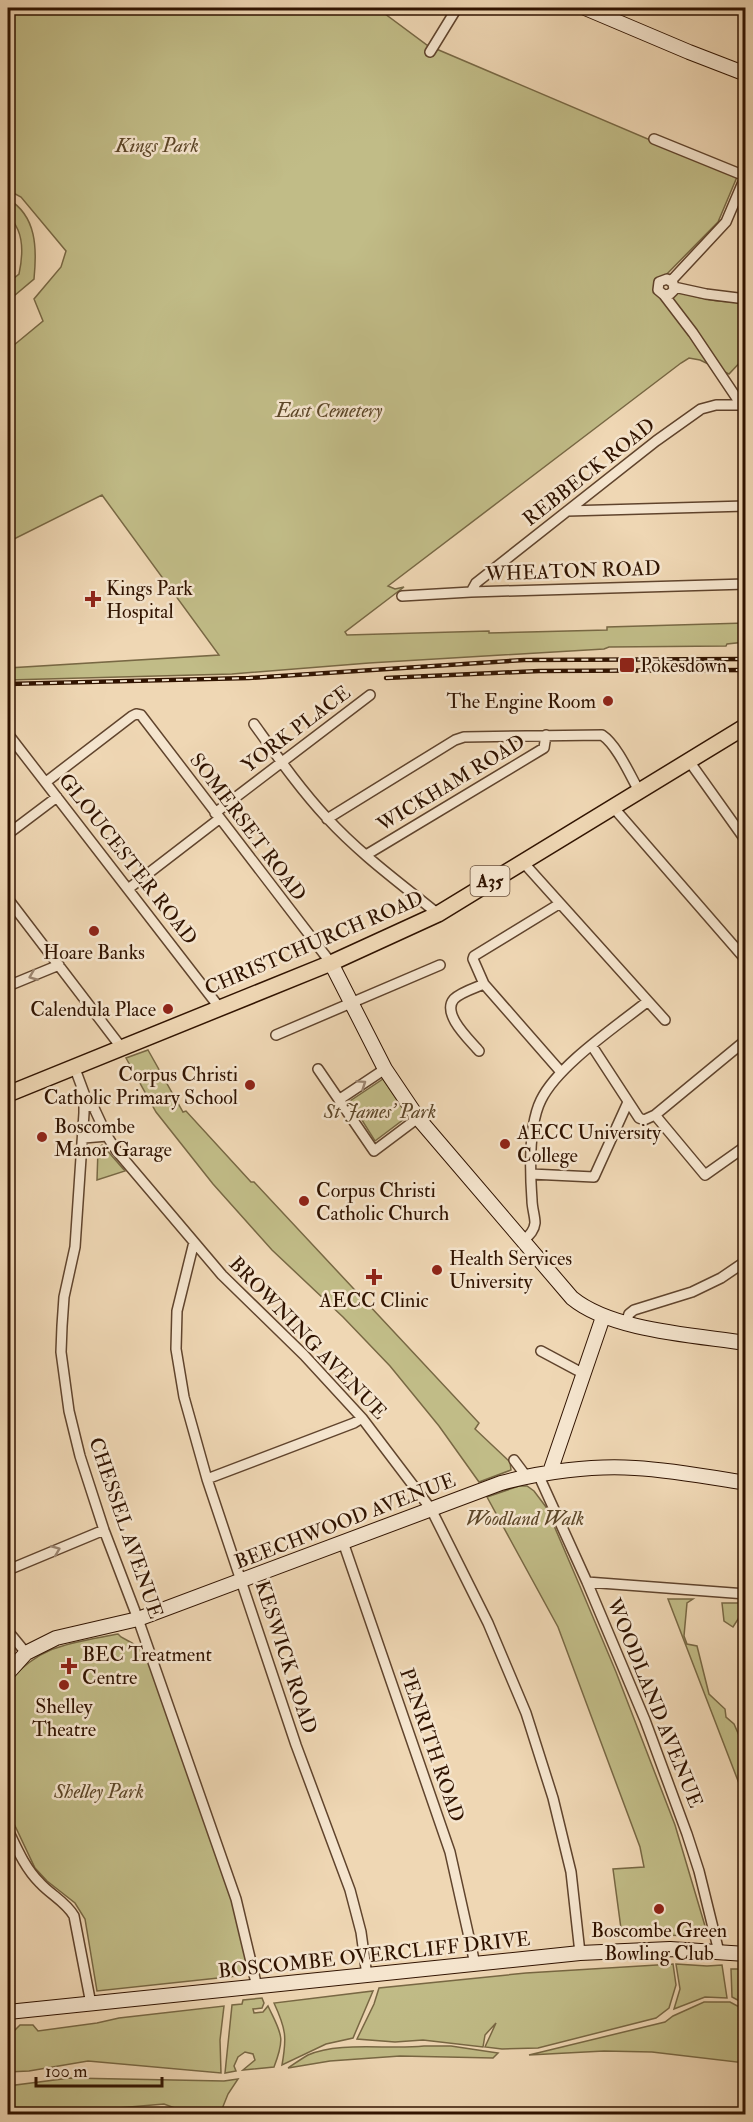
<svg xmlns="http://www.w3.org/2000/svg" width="753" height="2122" font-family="'IM FELL Double Pica',serif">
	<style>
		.green { fill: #c1bc87; stroke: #786844; stroke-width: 1.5 }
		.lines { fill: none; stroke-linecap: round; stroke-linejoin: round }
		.street-casing { stroke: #60442d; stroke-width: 12 }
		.secondary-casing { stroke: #301300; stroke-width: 16 }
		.primary-casing { stroke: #301300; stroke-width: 18 }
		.street { stroke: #f5e5ce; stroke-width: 9 }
		.secondary { stroke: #f5e5ce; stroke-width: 14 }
		.primary { stroke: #efd7b4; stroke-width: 15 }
		.rail-casing { stroke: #301300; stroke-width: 4.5 }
		.rail { stroke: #f5e5ce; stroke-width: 2; stroke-dasharray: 7; stroke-linecap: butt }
		.oneway { stroke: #9c8671 }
		.poi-dot { fill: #8f2418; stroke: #f5e5ce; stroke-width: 2 }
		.labels { text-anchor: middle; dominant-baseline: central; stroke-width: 5; stroke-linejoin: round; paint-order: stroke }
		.shield { fill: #f5e5ce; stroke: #6b523e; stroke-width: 1.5 }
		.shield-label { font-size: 18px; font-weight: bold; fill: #301300 }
		.park-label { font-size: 20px; font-style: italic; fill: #5c4628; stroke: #f5e5ce }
		.street-label { font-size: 20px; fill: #301300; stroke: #f5e5ce }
		.poi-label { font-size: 20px; fill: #301300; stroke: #f5e5ce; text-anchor: start }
	</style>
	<rect width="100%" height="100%" fill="#efd7b4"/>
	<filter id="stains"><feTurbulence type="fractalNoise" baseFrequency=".00333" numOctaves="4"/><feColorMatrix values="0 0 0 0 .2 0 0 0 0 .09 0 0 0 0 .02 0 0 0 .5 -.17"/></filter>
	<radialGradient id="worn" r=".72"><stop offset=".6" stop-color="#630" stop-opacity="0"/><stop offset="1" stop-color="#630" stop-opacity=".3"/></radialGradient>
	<path class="green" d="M8 8H377L427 45 737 177 718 222 661 280 663 291 674 288C697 300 720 302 745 303V357L729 374 700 360 689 358 681 363 388 586 395 589 404 587 345 632 347 635 489 631V633L607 630V627L745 623V642L727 644 726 646 609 647 604 649 369 663 232 674 8 680V668L219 655 102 495 8 542V350L43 321 34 299 61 267 66 251 21 197 8 190Z
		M8 199C37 216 37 249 34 279L8 301V283L19 274C22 260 24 244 18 230 11 214 7 220 8 199Z
		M148 1050 183 1112 186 1111 251 1182H254L479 1423 475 1429 510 1462 511 1470 479 1482 439 1426 390 1366 343 1317 272 1250 213 1184 156 1112 126 1058Z
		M383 1079 408 1116 375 1141 350 1101Z
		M102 1145 105 1148 125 1171 97 1180 98 1149Z
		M519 1486H527L534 1491 546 1507 579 1584 616 1672 675 1825 708 1936 652 1935 622 1936 613 1869 644 1867 640 1847 558 1627 487 1497Z
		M668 1599H693L687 1603 684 1636 687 1644 697 1646 709 1694 725 1709 726 1717 734 1724 745 1749V1775L740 1786Z
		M722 1603H745L742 1613 733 1627 724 1621Z
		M118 1634 121 1637 132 1643 145 1653 165 1704 233 1904 248 1964 246 1973 237 1976 97 1991 85 1919 75 1903 47 1881 35 1868 8 1811V1682C42 1644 71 1643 118 1634Z
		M673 1964 676 1985 669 2008 656 2018 538 2048 502 2049 485 2047 496 2023 485 2035 483 2047 423 2040 395 2042 357 2039 374 2004 379 1988 526 1973Z
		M676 1964 707 1966 722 1965 727 1998 705 1997 674 2009 680 1989Z
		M731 1969H745V2004L732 1997Z
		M373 1991 353 2038 326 2044 282 2065C287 2037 286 2029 274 2003Z
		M262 1998 264 2003 262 2008 253 2009 254 2013 263 2012 268 2006C281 2034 286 2036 274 2067L243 2070 255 2060 253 2054 245 2052 238 2057 234 2066 236 2071 225 2073 232 2005 242 2004 243 2000Z
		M704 2002H730L745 2010V2063L652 2052 604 2051 529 2055 665 2022 673 2016Z
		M224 2006 220 2040 221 2073 88 2061 29 2071 8 2072V2037L20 2025H33L38 2031 97 2023 119 2018Z
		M424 2046H451L498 2053 493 2058 400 2056 330 2061 288 2068C294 2064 301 2059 308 2055 339 2041 389 2050 424 2046Z
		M70 2078 224 2081 238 2079 228 2094 220 2114H191L164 2104 83 2111 8 2110V2086Z"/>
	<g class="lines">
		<defs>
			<path id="street" d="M430 52 457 8
				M654 139 745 176
				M671 281 726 222 746 175
				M674 287 706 294 746 299
				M664 295 670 294 674 290 673 283 667 279 659 282 658 290 664 295 693 333 746 412
				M567 511 746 506
				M471 592 476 583 656 441 701 409 716 405H741
				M402 596 471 592 746 584
				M254 724C277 756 300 789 327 818 360 854 400 883 438 914
				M8 734 219 1007
				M689 761 746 841
				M46 782 132 716 136 714 141 715 331 963
				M613 807 746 960
				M215 813 370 695
				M327 819 455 740 464 737 602 735C617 745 630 775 639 791
				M8 834 57 797
				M366 855 544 748 546 735
				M522 861 665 1020
				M128 889 219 819
				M8 899 121 1047
				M559 904 474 956 473 959 484 984 561 1072
				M8 986 59 965
				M276 1035 440 965
				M592 1046 639 1118 644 1120 655 1115 746 1040
				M479 1051C470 1040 441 1014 454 999 461 992 475 988 484 984
				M74 1066 84 1093V1113L75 1247 64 1297 62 1326 61 1352 69 1411 80 1456 104 1530 138 1619 236 1899 257 1987
				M318 1069 374 1151 418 1118
				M340 1099 385 1069
				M84 1103 94 1108 107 1136 116 1150 222 1275 304 1355 362 1418 431 1509 488 1623 526 1713 553 1798 571 1872 580 1953
				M655 1115 705 1175 746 1146
				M84 1138 107 1136
				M531 1174 594 1177 628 1102
				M194 1242 177 1311 176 1349 184 1397 207 1479 296 1745 350 1890 361 1932 367 1976
				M522 1242C528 1236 534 1232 535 1223 535 1216 532 1208 532 1200 530 1172 528 1126 541 1100 558 1065 617 1026 648 1001
				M626 1323 629 1314 634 1310 692 1292 721 1278 746 1261
				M541 1351 584 1374
				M514 1460 526 1476
				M538 1474 587 1582 645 1720 687 1834 699 1871 719 1952
				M207 1479 354 1423 362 1418
				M343 1542 450 1852 475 1964
				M8 1570 104 1530
				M587 1582 746 1594
				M8 1631 26 1653
				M8 1830C17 1849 25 1868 40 1883 51 1895 66 1902 74 1916L91 2004"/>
			<path id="secondary" d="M585 8 689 52 746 74
				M331 963 385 1069 418 1118 572 1298C612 1331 694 1335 746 1343
				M550 1472 603 1317
				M8 1673 26 1653 56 1638 138 1619 501 1483C541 1472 593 1465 635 1468 672 1470 709 1477 746 1483
				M8 2012 580 1953 670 1949 746 1954"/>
			<path id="primary" d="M8 1094 331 963 438 914 746 726"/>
		</defs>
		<use href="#street" class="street-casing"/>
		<use href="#secondary" class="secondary-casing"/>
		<use href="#primary" class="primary-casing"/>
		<use href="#street" class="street"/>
		<use href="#secondary" class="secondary"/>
		<use href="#primary" class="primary"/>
		<defs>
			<path id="rail" d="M386 678 539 671 746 670
				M8 684 249 678 524 660 746 659"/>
		</defs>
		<use href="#rail" class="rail-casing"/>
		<use href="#rail" class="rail"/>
	</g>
	<defs><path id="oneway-chevron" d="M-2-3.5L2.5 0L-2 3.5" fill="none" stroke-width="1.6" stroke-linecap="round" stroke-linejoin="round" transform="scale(1.5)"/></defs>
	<g class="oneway">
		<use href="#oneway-chevron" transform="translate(33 976) rotate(158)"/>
		<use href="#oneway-chevron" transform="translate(362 1084) rotate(-34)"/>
		<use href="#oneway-chevron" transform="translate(56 1550) rotate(-22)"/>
	</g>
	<g class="poi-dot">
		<path d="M90 590h6v6h6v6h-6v6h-6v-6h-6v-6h6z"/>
		<rect x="619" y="657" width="16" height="16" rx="3"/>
		<circle cx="608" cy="701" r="6"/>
		<circle cx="94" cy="931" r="6"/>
		<circle cx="168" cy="1009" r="6"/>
		<circle cx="250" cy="1085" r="6"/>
		<circle cx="42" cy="1137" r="6"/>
		<circle cx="505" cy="1144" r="6"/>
		<circle cx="304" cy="1201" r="6"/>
		<circle cx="437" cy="1270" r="6"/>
		<path d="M371 1268h6v6h6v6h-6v6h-6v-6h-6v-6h6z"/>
		<path d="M66 1657h6v6h6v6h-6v6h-6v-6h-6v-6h6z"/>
		<circle cx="64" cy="1685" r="6"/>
		<circle cx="659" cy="1909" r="6"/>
	</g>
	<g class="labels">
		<rect class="shield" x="470.5" y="866" width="39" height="30" rx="4.5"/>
		<g class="shield-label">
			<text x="490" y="881">A35</text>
		</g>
		<g class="park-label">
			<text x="157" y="145">Kings Park</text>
			<text x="329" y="410">East Cemetery</text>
			<text x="380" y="1111">St James' Park</text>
			<text x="525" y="1518">Woodland Walk</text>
			<text x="99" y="1791">Shelley Park</text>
		</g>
		<g class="street-label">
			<text transform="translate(589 472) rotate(-38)">REBBECK ROAD</text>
			<text transform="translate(573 571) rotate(-2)">WHEATON ROAD</text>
			<text transform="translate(296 729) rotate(-37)">YORK PLACE</text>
			<text transform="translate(451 783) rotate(-31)">WICKHAM ROAD</text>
			<text transform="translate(248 827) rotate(53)">SOMERSET ROAD</text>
			<text transform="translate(128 859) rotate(52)">GLOUCESTER ROAD</text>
			<text transform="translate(314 943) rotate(-23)">CHRISTCHURCH ROAD</text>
			<text transform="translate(308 1338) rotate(46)">BROWNING AVENUE</text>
			<text transform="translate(345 1521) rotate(-21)">BEECHWOOD AVENUE</text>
			<text transform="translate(126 1528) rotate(71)">CHESSEL AVENUE</text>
			<text transform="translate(286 1657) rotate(72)">KESWICK ROAD</text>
			<text transform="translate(655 1703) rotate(68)">WOODLAND AVENUE</text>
			<text transform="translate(432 1745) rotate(71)">PENRITH ROAD</text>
			<text transform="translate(374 1955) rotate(-6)">BOSCOMBE OVERCLIFF DRIVE</text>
		</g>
		<g class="poi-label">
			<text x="106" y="588">Kings Park<tspan x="106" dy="23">Hospital</tspan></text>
			<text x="640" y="665">Pokesdown</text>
			<text x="596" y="701" text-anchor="end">The Engine Room</text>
			<text x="94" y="952" text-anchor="middle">Hoare Banks</text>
			<text x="156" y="1009" text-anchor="end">Calendula Place</text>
			<text x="238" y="1074" text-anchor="end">Corpus Christi<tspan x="238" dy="23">Catholic Primary School</tspan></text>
			<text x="54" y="1126">Boscombe<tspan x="54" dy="23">Manor Garage</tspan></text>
			<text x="517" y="1132">AECC University<tspan x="517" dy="23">College</tspan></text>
			<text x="316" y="1190">Corpus Christi<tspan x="316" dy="23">Catholic Church</tspan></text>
			<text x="449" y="1258">Health Services<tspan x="449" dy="23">University</tspan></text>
			<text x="374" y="1300" text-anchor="middle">AECC Clinic</text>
			<text x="82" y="1654">BEC Treatment<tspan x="82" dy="23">Centre</tspan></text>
			<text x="64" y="1706" text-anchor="middle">Shelley<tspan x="64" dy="23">Theatre</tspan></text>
			<text x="659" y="1930" text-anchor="middle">Boscombe Green<tspan x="659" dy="23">Bowling Club</tspan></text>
		</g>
	</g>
	<rect width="753" height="2122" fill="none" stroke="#efd7b4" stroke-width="30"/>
	<rect x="9" y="9" width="735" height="2104" fill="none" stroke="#301300" stroke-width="3"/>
	<rect x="15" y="15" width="723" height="2092" fill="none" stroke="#301300" stroke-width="1.5"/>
	<path d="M36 2077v9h126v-9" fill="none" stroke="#301300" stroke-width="3"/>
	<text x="45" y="2077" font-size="18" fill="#301300" stroke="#f5e5ce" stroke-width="4.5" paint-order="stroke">100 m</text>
	<rect width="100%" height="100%" filter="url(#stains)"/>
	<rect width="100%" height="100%" fill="url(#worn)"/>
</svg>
